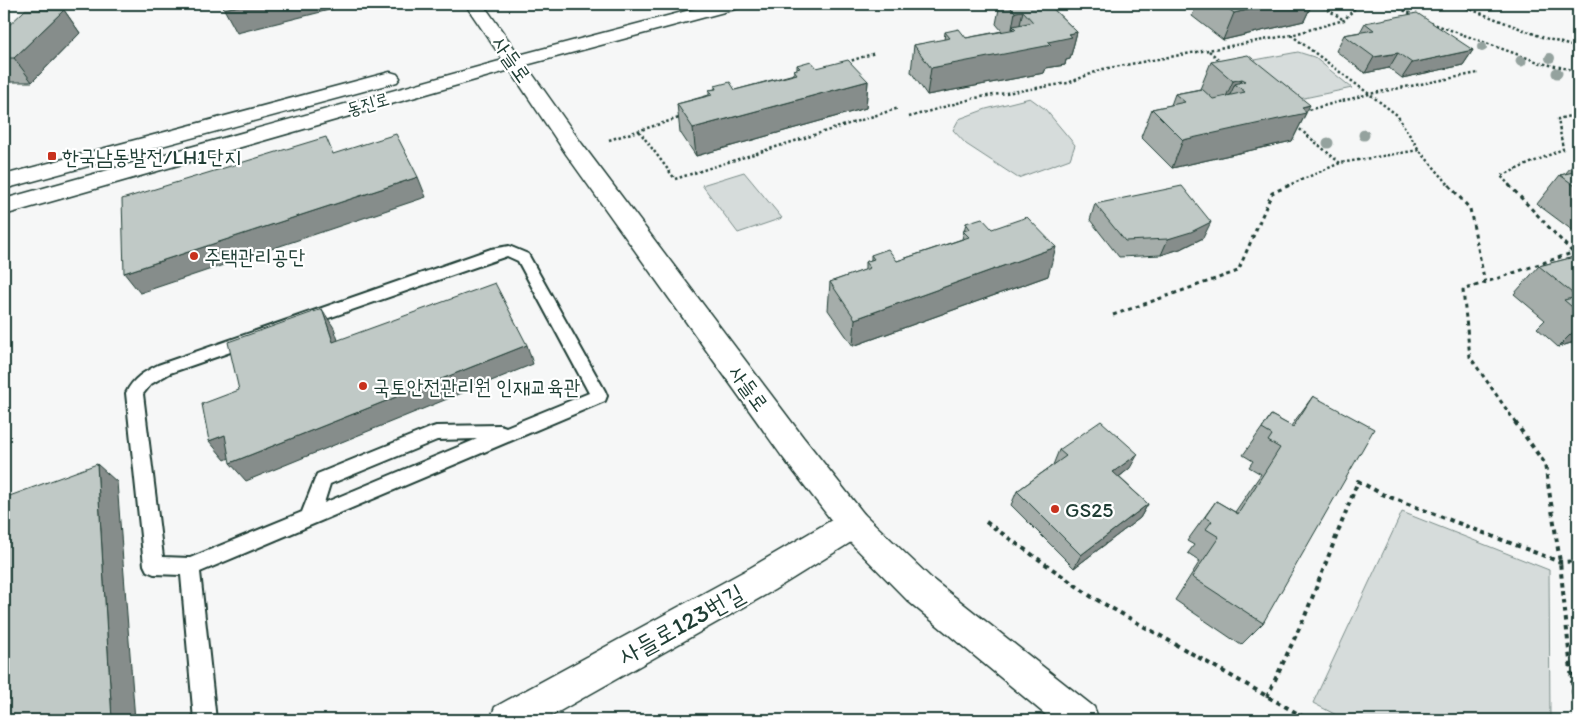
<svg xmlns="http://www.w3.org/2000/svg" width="1582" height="724" font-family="Itim,'Poor Story',sans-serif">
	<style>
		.green { fill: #d6dcdb; stroke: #7a8c88 }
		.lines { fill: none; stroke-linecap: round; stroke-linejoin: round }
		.service-casing { stroke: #1f3d34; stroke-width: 4 }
		.minor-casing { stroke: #1f3d34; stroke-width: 3 }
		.tertiary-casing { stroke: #1f3d34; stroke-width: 3 }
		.path-far2 { stroke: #1f3d34; stroke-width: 2.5; stroke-dasharray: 2.5 2.5; stroke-linecap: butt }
		.path-far1 { stroke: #1f3d34; stroke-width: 3; stroke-dasharray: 4 4; stroke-linecap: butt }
		.path { stroke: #1f3d34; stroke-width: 4; stroke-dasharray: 4.5 4.5; stroke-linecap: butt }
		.service { fill: #fff; fill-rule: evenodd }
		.minor { fill: #fff; fill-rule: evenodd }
		.tertiary { fill: #fff; fill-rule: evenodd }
		.tree { fill: #94a29e }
		.wall { fill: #a5adaa; stroke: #1f3d34 }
		.shaded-wall { fill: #868d8b; stroke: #1f3d34 }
		.building { fill: #c0c9c6; stroke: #1f3d34 }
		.poi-dot { fill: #c8321e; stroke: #fff; stroke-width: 2 }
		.labels { text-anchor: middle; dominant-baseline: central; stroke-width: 4.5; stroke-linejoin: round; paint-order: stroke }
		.far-street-label { font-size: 18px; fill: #1f3d34; stroke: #fff }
		.street-label { font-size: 21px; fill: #1f3d34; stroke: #fff }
		.poi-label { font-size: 21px; fill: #1f3d34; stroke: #fff; text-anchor: start }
		.near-street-label { font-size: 25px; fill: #1f3d34; stroke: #fff }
	</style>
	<rect width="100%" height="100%" fill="#f6f7f7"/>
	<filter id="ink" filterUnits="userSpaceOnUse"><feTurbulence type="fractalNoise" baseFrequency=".02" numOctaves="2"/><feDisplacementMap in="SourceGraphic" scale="10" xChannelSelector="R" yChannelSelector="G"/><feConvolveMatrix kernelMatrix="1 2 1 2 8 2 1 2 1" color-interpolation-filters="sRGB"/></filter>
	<g filter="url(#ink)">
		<path class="green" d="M1298 52 1314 57 1352 88 1285 102 1239 63Z
			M1030 98 1045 109 1075 145 1070 159 1018 178 966 144 953 130 959 119 986 109Z
			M744 172 782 218 738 233 702 185Z
			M1402 512 1549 570 1550 720H1346L1313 703Z"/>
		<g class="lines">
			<defs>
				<path id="service" d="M509 246 528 254 605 391 607 396 605 401 200 572 216 720H194L181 575 154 574 147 571 144 565 126 393C133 378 144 372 158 365L491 249ZM507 256 518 261 589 393 506 427 500 425 436 426 430 428 317 474 302 512 190 558 163 557 143 394 151 384 170 373ZM477 439 324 503 330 484 437 440Z"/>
				<path id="minor" d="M853 510 864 514 869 524 864 534 774 590 544 720H490L495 707 750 568 842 514Z"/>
				<path id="tertiary" d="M465 4H483L519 55 713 4H742L739 8 526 65 582 144 803 437 864 514 932 579 1094 707 1099 720H1052L908 601 842 534 781 455 566 154 510 70 4 215V199L503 60Z
					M390 72 397 74 400 78 397 82 4 189V175Z"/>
			</defs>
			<use href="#service" class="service-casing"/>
			<use href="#minor" class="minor-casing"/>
			<use href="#tertiary" class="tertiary-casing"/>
			<path class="path-far2" d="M1319 4 1344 20
				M1390 4 1414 15
				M1457 4 1542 37 1578 48
				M1431 23 1541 63 1578 71
				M1291 35 1397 115 1419 150
				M1209 51 1223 63
				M847 62 875 53
				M1304 111 1369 94 1478 73
				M909 117 975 98 1068 83 1103 69 1291 35 1344 20 1359 4
				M1296 126 1340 163
				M639 131 675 179 899 108
				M609 140 682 117
				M1287 186 1340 163 1419 150 1450 186
				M1510 186 1501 176 1563 149 1558 119 1578 114"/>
			<path class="path-far1" d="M1449 185 1470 209 1485 283
				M1509 185 1578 258
				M1113 315 1238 271 1272 193 1290 185
				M1516 423 1470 357 1463 290 1578 251"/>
			<path class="path" d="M1515 422 1545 464 1560 562 1576 720
				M986 522 1092 597 1309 720
				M1267 697 1305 616 1358 481 1382 494 1560 562 1578 561"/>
			<use href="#service" class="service"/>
			<use href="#minor" class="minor"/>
			<use href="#tertiary" class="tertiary"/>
		</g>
		<g class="tree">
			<circle cx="1482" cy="47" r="5"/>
			<circle cx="1550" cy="58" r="5"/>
			<circle cx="1521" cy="61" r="5.5"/>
			<circle cx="1557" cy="73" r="5.5"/>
			<circle cx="1364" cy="135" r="5.5"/>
			<circle cx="1328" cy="143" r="5.5"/>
		</g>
		<path class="wall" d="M1000 4H1048L1077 32 1070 59 1066 60 1065 65 1046 68 1044 73 927 95 911 72 914 45 944 40 945 32 966 38 1002 31 996 24Z
			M1197 4H1312L1304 21 1223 40 1192 16Z
			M64 10 80 33 32 82H4V30Z
			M1365 23 1473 50 1463 65 1402 78 1389 68 1365 73 1336 51 1344 35 1360 32Z
			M1211 62 1306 113 1292 141 1172 168 1141 137 1152 109 1171 105 1175 94 1200 89Z
			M797 65 817 68 868 81 866 108 696 156 680 132 677 104 709 95V90L715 89V86L735 90 794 74V70L797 69Z
			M1578 159V233H1576L1537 204 1560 175 1565 174Z
			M1095 204 1203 238 1183 248 1161 255 1119 257 1090 220Z
			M966 223 992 229 1048 276 853 346 828 310 830 282 865 270V262L871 260V255L897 261 962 239Z
			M1578 256V349L1571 343 1558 347 1537 328 1545 320 1514 294 1539 266Z
			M1313 396 1263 623 1241 645 1175 600 1200 561 1188 553 1194 545 1187 541 1216 501 1235 512 1261 474 1249 467 1253 461 1243 455 1271 415 1291 426Z
			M1059 450 1130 468 1119 477 1148 504 1140 518 1074 568 1011 505 1017 491 1053 465Z"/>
		<path class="shaded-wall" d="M248 4H353L237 33 224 9Z
			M1274 4H1312L1304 21 1223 40 1234 13Z
			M64 10 80 33 32 82 14 58Z
			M1023 11 1017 38 1016 29 1013 26 1010 40 1015 12Z
			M1077 32 1070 59 1066 60 1065 65 1046 68 1044 73 927 95 931 68 1048 42 1068 34Z
			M1473 50 1463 65 1402 78 1412 63Z
			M1398 53 1389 68 1365 73 1374 57Z
			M1242 79 1239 87 1235 84 1224 108H1221L1233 81Z
			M868 81 866 108 696 156 693 128Z
			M1310 105 1292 141 1172 168 1183 140Z
			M418 177 426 197 140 293 124 273Z
			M1211 222 1203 238 1183 248 1161 255 1168 239Z
			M1056 247 1048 276 853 346 855 319Z
			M322 309 334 328 345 361 333 342Z
			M1578 327V336L1571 343 1558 347Z
			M527 345 533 364 246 481 230 463Z
			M225 435 240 453 225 460 209 441Z
			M1138 454 1130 468 1106 487 1113 472Z
			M97 464 117 482 135 720H112Z
			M1148 504 1140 518 1074 568 1081 555Z"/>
		<path class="building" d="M223 4H248L224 9Z
			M1007 4H1048L1077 32 1068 34 1072 37 1048 42 1051 45 931 68 914 45 950 38 945 32 959 29 966 38 1016 29 1013 26 1033 22 1023 11 1015 12Z
			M1222 4H1274L1234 13Z
			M25 10H64L14 58H4V30Z
			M1417 13 1473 50 1412 63 1398 53 1374 57 1344 35 1374 30 1365 23Z
			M1248 55 1310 105 1302 107 1306 113 1183 140 1152 109 1185 102 1175 94 1202 89 1213 99 1245 92 1235 84 1246 81 1242 79 1233 81 1211 62Z
			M848 60 868 81 693 128 677 104 712 95 709 90 716 89 715 86 730 82 735 90 797 74 794 70 800 68 797 65 811 61 817 68Z
			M396 134 418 177 124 273 122 199 326 137 333 154Z
			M1578 171V188L1560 175Z
			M1182 186 1211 222 1191 232 1168 239 1125 241 1095 204Z
			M1027 217 1056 247 855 319 830 282 870 268 865 262 874 259 871 255 888 249 897 261 969 237 963 231 970 229 966 223 982 218 992 229Z
			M1578 256V312L1564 300 1577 297 1539 266Z
			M495 283 527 345 230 463 225 435 209 441 202 404 239 390 228 342 322 309 333 342Z
			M1313 396 1374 429 1263 623 1192 577 1219 537 1206 529 1212 521 1205 517 1216 501 1238 514 1280 448 1268 441 1272 435 1262 429 1271 415 1293 427Z
			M1101 421 1138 454 1113 472 1148 504 1081 555 1017 491 1066 456 1059 450Z
			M97 464 112 720H4V498Z"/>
	</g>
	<g class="poi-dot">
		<rect x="47" y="151" width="10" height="10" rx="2.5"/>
		<circle cx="194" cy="256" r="5"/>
		<circle cx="363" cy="386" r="5"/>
		<circle cx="1055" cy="509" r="5"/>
	</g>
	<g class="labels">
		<g class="far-street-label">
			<text transform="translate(368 104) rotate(-16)">동진로</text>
		</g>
		<g class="street-label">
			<text transform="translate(512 59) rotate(55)">사들로</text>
			<text transform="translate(749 388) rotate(54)">사들로</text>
		</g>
		<g class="poi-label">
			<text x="62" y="156">한국남동발전/LH1단지</text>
			<text x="204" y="256">주택관리공단</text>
			<text x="373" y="386">국토안전관리원 인재교육관</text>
			<text x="1065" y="509">GS25</text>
		</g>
		<g class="near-street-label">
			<text transform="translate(681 624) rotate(-29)">사들로123번길</text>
		</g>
	</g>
	<rect width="1582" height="724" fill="none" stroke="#fff" stroke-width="20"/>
	<rect x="10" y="10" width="1562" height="704" fill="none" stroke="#1f3d34" stroke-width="2" filter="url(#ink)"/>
</svg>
